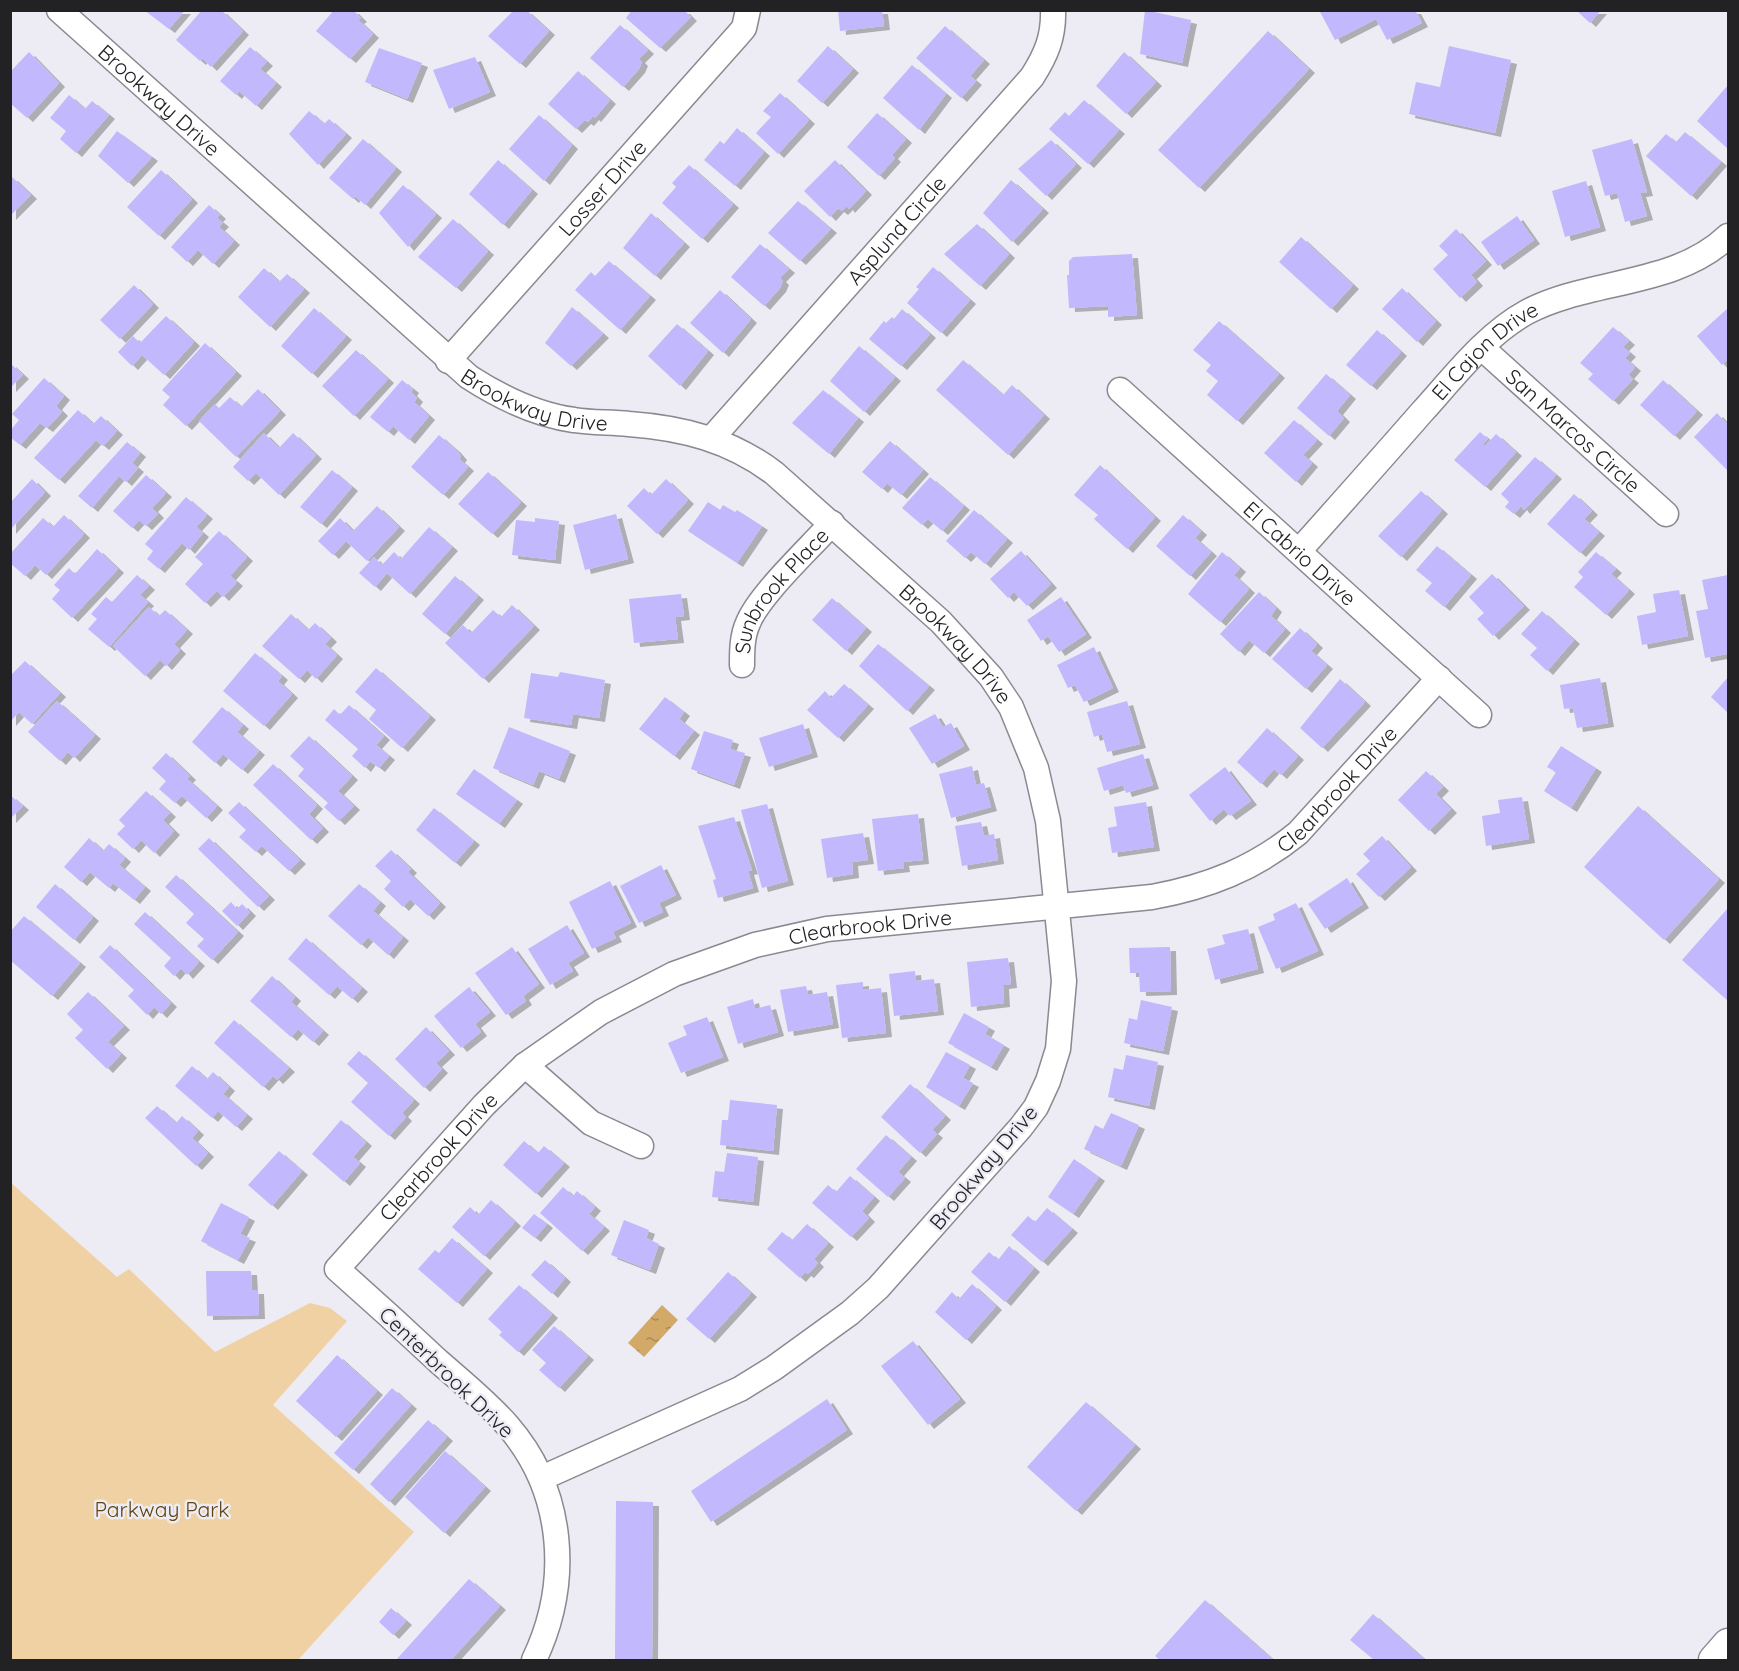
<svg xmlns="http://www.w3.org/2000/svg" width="1739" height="1671" font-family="Quicksand,sans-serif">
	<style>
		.green { fill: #efd1a3 }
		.water { fill: url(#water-ripples) }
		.building { fill: #c1b8fd; filter: url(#shadow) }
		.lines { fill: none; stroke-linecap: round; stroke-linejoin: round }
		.minor-casing { stroke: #8a8991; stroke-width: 27 }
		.tertiary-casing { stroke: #8a8991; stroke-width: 33 }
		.minor { stroke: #fff; stroke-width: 24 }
		.tertiary { stroke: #fff; stroke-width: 30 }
		.labels { text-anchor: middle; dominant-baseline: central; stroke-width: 5; stroke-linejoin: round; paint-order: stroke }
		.street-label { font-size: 21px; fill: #222225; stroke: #edecf5 }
		.park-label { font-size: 21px; fill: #604410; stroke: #edecf5 }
	</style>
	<defs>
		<pattern id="water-ripples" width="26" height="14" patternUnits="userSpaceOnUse" patternTransform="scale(1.5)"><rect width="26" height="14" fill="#d2a967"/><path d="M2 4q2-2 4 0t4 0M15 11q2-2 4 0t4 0" fill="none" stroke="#aa8955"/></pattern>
		<filter id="shadow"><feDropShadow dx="6" dy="4" stdDeviation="0" flood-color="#0004"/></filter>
	</defs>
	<rect width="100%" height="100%" fill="#edecf5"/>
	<path class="green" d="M10 1182 117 1277 129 1269 215 1352 310 1303 330 1308 347 1321 273 1405 414 1532 298 1660H11Z"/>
	<path class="water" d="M662 1305 678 1320 644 1357 628 1343Z"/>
	<path class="building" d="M144 10H185L169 29Z
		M202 10H221L243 31 211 67 202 58 200 61 176 40Z
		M334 10H353L361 18 358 20 373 34 350 59 316 31Z
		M514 10H526L549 31 520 64 488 36Z
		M632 10H684L691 17 660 48 626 18Z
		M838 10H882L884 26 840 31Z
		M1145 10 1191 20 1182 63 1140 54Z
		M1319 10H1415L1422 23 1387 40 1376 19 1335 40Z
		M1576 10H1601L1590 23Z
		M620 25 648 50 639 59 642 62 639 69 623 87 590 58Z
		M945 26 984 60 970 76 976 81 961 98 916 58Z
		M1268 31 1309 69 1199 188 1158 150Z
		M828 46 853 69 822 103 797 81Z
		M1449 46 1511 60 1495 133 1409 114 1416 82 1440 87Z
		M250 47 267 62 260 69 276 83 256 106 239 91 236 95 220 81Z
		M379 48 422 63 407 99 365 82Z
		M29 52 59 83 27 118 10 103V72Z
		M1124 52 1156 82 1126 114 1096 86Z
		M475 57 490 92 449 109 433 70Z
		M912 65 946 94 919 130 883 98Z
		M578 71 610 100 595 118 593 116 588 122 585 120 576 129 548 104Z
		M1728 85V149L1697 121Z
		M780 93 809 120 778 154 756 133 771 117 763 111Z
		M69 95 85 109 92 101 109 115 76 153 60 139 66 131 50 118Z
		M1084 100 1119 130 1088 164 1049 129 1065 112 1069 116Z
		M309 111 324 124 329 119 346 134 318 165 289 134Z
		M877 113 906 139 892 155 895 158 879 176 847 147Z
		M539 115 572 145 544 181 509 149Z
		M737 128 764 152 735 186 704 160 720 141 724 144Z
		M117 131 152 157 128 183 98 156Z
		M1685 132 1721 162 1691 196 1646 156 1666 134 1676 142Z
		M363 139 396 168 365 205 355 196 353 199 329 178Z
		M1632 139 1647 192 1640 193 1647 216 1625 222 1617 193 1605 196 1592 150Z
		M1051 140 1076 164 1046 196 1018 169Z
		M498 160 532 190 503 225 469 194Z
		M835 160 866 191 849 209 847 206 842 211 838 208 830 217 804 191Z
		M689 165 733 204 702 239 662 203 676 187 672 183Z
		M161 170 192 199 159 236 127 207Z
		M12 177 31 195 10 216V178Z
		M1011 180 1043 209 1012 242 983 213Z
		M1586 181 1600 227 1565 237 1552 191Z
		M403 185 436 214 408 247 379 213Z
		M798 201 831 229 800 261 768 233Z
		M209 205 220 215 217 218 223 223 219 227 234 241 213 264 198 250 187 262 171 247Z
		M651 213 684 243 655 276 623 248Z
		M1517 216 1534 240 1498 266 1481 242Z
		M453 219 488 251 456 288 418 257Z
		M977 224 1009 254 980 286 944 254Z
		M1456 229 1486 261 1471 275 1477 282 1460 298 1433 269 1448 255 1439 246Z
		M1301 237 1353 285 1331 309 1279 262Z
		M760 244 789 269 780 278 783 281 780 288 764 306 731 277Z
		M1132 254 1137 315 1108 317V306L1069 308 1067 275H1069V261L1073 257Z
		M609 261 650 296 620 330 575 290 591 272 595 276Z
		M933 267 970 300 941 333 907 303 919 289 916 287Z
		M264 268 279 282 287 274 304 289 270 327 238 297Z
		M134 285 153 304 120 339 100 320Z
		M1402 288 1436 321 1417 342 1382 309Z
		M720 290 751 319 723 353 690 323Z
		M572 307 603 334 571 366 545 343Z
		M314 308 346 336 312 374 281 346Z
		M1728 308V359L1722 365 1697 336Z
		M902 309 930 334 901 366 869 339 884 321 886 323 892 317 894 319Z
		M166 316 194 342 164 375 142 355 132 366 118 352 133 336 140 343Z
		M1219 321 1279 374 1237 421 1207 395 1218 381 1206 371 1211 365 1193 350Z
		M677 324 708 351 680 386 648 356Z
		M1613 327 1629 341 1623 347 1630 353 1625 358 1635 367 1628 375 1633 379 1613 401 1588 379 1593 374 1580 363Z
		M1377 330 1401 352 1371 386 1346 365Z
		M205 343 236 372 186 426 163 405 170 397 162 390Z
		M859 346 895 377 864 412 830 381Z
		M356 350 388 379 354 416 322 386Z
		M963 360 1003 395 1012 385 1044 415 1008 455 936 390Z
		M10 363 23 375 10 388Z
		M1326 374 1350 395 1337 411 1344 418 1329 436 1297 408Z
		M44 378 64 396 56 406 62 412 47 428 40 423 20 445 10 437V431L19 420 12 414Z
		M402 380 413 389 411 392 417 398 414 402 429 416 409 440 393 426 388 432 370 417Z
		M1663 380 1697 411 1674 436 1640 405Z
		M258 389 280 411 236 457 199 421 215 404 219 408 230 397 241 407Z
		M823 390 858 418 829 454 792 423Z
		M78 410 93 424 101 416 117 431 103 446 96 440 59 480 34 458Z
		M1717 413 1728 425V471L1694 437Z
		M1294 420 1317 440 1303 455 1312 463 1296 482 1264 453Z
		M1480 432 1488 439 1483 444 1485 446 1496 434 1516 452 1485 487 1454 460Z
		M264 433 279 448 293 433 316 455 279 495 256 473 248 481 233 467Z
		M439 435 455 449 461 456 459 459 468 467 443 495 411 467Z
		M890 441 923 470 901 495 887 483 882 489 862 472Z
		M127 442 140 453 132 463 138 468 126 482 119 476 92 508 78 496Z
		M1535 457 1556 475 1524 510 1521 506 1514 514 1505 507 1509 502 1501 494Z
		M1100 465 1155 517 1127 549 1094 519 1098 515 1074 495Z
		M332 470 352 487 321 524 300 507Z
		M488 472 521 502 492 534 458 504Z
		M146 475 166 493 152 508 158 514 146 526 139 520 132 528 113 511Z
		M930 477 964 506 942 531 928 519 922 525 902 508Z
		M32 479 45 492 10 530V503Z
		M666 479 688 500 657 534 627 506 644 488 651 495Z
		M1421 491 1442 510 1401 557 1378 536Z
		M1574 494 1592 511 1584 519 1599 532 1580 553 1547 524Z
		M186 497 207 515 196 527 203 533 189 550 182 543 159 569 147 559 153 551 145 544Z
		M708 502 720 510 723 505 735 512 737 510 762 526 737 563 688 531Z
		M377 506 399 527 367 561 346 541 333 555 318 541 340 518 353 531Z
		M974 510 1007 539 985 564 971 552 965 558 946 541Z
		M616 514 628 559 585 570 573 525Z
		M64 515 84 534 46 575 35 565 25 576 10 563V554L43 518 53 527Z
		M1183 515 1201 531 1195 538 1211 552 1190 576 1156 546Z
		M535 518 559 521 555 560 512 555 516 520 535 522Z
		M429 527 452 547 410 594 387 573 375 587 359 573 374 557 382 565 394 552 401 559Z
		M219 531 247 557 230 576 237 582 223 597 217 591 205 603 185 584 203 564 195 557Z
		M1437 546 1471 575 1444 607 1425 591 1432 583 1416 570Z
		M97 549 118 569 72 618 52 599 60 590 54 585 69 568 75 574Z
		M1021 551 1051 584 1027 606 1014 592 1008 598 990 579Z
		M1222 552 1240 568 1234 575 1249 589 1220 622 1188 594Z
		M1596 552 1616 569 1611 574 1629 590 1606 615 1574 587 1583 577 1578 572Z
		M1492 574 1524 606 1493 636 1477 619 1484 613 1469 597Z
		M137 575 149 586 140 595 148 602 109 647 88 629 97 619 91 614 106 597 112 602Z
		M1728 575 1727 654 1705 658 1696 611 1708 609 1702 580Z
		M455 576 478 596 445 634 422 614Z
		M1679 590 1688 636 1642 645 1637 616 1656 612 1653 594Z
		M1259 592 1276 608 1271 616 1285 629 1264 653 1249 640 1239 652 1220 634Z
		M681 594 684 616 675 617 678 639 634 643 629 599Z
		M1061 597 1086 634 1059 652 1048 636 1041 641 1027 620Z
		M832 598 866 628 846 651 812 620Z
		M512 605 534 626 483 679 445 643 463 625 471 633 493 610 501 617Z
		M149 607 159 616 165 610 187 630 174 644 180 650 166 666 160 660 145 676 113 646Z
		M1542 611 1574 640 1547 671 1530 655 1537 648 1521 634Z
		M291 614 308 630 315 623 331 638 325 644 337 655 316 679 307 670 299 679 262 646Z
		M1300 628 1317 644 1311 651 1327 665 1306 689 1272 659Z
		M878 644 929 686 907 711 859 666Z
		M1094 647 1113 688 1084 702 1075 685 1068 688 1057 665Z
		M255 653 282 676 278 681 292 694 264 726 223 691Z
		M25 661 60 693 32 724 19 712 10 722V676Z
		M376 668 430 716 402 748 369 719 376 710 355 692Z
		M560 672 605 680 599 718 573 714 571 725 524 718 531 673 558 677Z
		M1728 677V713L1711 697Z
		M1600 678 1608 723 1577 728 1573 708 1564 709 1560 685Z
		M1340 679 1365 702 1322 748 1300 728Z
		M844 684 868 705 838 738 807 710 825 691 831 698Z
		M665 697 684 712 679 719 694 731 674 756 639 729Z
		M57 701 95 735 74 758 68 752 60 761 28 732Z
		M1127 701 1140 744 1107 752 1102 734 1094 737 1087 712Z
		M349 705 384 736 376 745 389 756 379 768 370 761 365 768 352 756 358 749 325 720 334 709 340 715Z
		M222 707 243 725 237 732 259 751 242 770 223 754 215 763 192 742Z
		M935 714 943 727 951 723 964 746 932 764 909 728Z
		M803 724 812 753 769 767 759 738Z
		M509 727 570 751 559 779 539 771 533 785 493 768Z
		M1267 728 1298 756 1281 775 1274 769 1261 784 1237 762Z
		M704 731 733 740 730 749 745 753 734 785 691 769Z
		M309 736 352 776 338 791 354 806 339 821 324 807 328 803 298 776 304 769 290 756Z
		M1561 746 1596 768 1571 808 1544 791 1556 772 1547 767Z
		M166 753 190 776 187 779 217 806 206 818 182 796 175 803 159 789 166 781 152 768Z
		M1143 754 1153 785 1126 793 1123 785 1104 791 1097 768Z
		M273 764 317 805 309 814 323 828 311 840 253 785Z
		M972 766 976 785 984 783 991 807 951 818 939 774Z
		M1225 767 1251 801 1230 816 1224 809 1210 821 1189 795Z
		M474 769 517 800 499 824 456 794Z
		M1426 771 1443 787 1436 794 1451 809 1429 831 1398 800Z
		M146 791 170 813 163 820 174 831 154 853 141 840 133 849 117 834 125 826 119 820Z
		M10 795 23 806 10 819Z
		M1522 797 1529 839 1486 846 1482 816 1500 813 1498 800Z
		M239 802 300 860 289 871 262 846 256 852 239 837 246 830 228 813Z
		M1146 802 1154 847 1112 853 1108 828 1117 826 1114 807Z
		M767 804 788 881 762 888 741 810Z
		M1638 806 1719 879 1664 940 1584 867Z
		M434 808 474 841 455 863 416 830Z
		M918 814 923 860 903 862 904 868 878 871 872 819Z
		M734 817 752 870 748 871 753 888 718 898 713 880 716 879 698 826Z
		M981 822 984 836 994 834 998 860 962 866 955 826Z
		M863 833 868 860 852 862 853 874 827 878 821 839Z
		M1382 836 1411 867 1379 897 1356 874 1370 861 1363 854Z
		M89 838 103 851 109 844 125 858 119 865 145 887 134 900 113 883 109 888 90 872 81 882 64 867Z
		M209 838 269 896 258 907 198 849Z
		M391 850 411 869 408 872 440 903 428 916 410 899 403 907 384 889 391 881 375 866Z
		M661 865 676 895 659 903 663 912 639 923 620 886Z
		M176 875 238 932 212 960 197 946 204 939 186 923 194 914 165 887Z
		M1347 878 1363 904 1325 929 1308 904Z
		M610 881 631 923 613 932 616 938 592 949 569 902Z
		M55 884 93 917 74 940 36 907Z
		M359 884 380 902 373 911 403 937 388 955 368 937 361 945 328 916Z
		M231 902 237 909 242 904 250 912 237 926 222 911Z
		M1296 903 1318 951 1276 969 1258 927 1275 920 1273 914Z
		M1728 908V1001L1682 960Z
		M145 912 199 962 187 975 181 968 174 976 164 966 171 958 134 924Z
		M24 916 80 963 52 996 10 960V932Z
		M567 925 584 953 568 963 573 971 550 985 528 949Z
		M1248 929 1258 969 1215 980 1207 949 1225 944 1222 935Z
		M306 938 362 988 352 999 337 986 329 995 288 959Z
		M110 945 171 1003 161 1014 154 1007 147 1015 128 996 134 990 99 957Z
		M512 947 539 984 523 996 526 1001 506 1015 475 973Z
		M1170 947 1171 991 1140 992 1139 973H1130L1129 948Z
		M1008 958 1011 984 1003 985 1004 1003 971 1007 967 962Z
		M915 971 916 981 934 979 938 1011 894 1016 889 974Z
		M272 976 295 997 291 1002 323 1031 313 1042 298 1029 291 1037 250 1001Z
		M863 982V990L881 988 886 1033 842 1038 836 985Z
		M806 986 808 995 827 992 833 1024 788 1032 780 990Z
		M469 987 490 1012 475 1024 481 1032 461 1048 434 1016Z
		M88 992 124 1026 108 1042 121 1054 107 1069 75 1038 83 1030 67 1014Z
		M753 999 755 1009 770 1005 778 1032 738 1044 727 1007Z
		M1141 1000 1172 1007 1163 1051 1124 1043 1129 1018 1137 1020Z
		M964 1013 989 1027 985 1034 1004 1045 991 1067 948 1043Z
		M707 1017 723 1057 681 1073 668 1043 687 1035 683 1026Z
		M234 1020 289 1068 277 1080 273 1076 263 1087 214 1043Z
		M426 1027 449 1051 436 1063 442 1069 424 1088 395 1059Z
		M359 1051 414 1100 402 1113 406 1117 389 1136 351 1102 368 1083 347 1064Z
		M946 1052 970 1065 963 1078 973 1083 959 1106 926 1087Z
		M1126 1055 1158 1062 1149 1106 1108 1097 1114 1068 1123 1070Z
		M192 1066 207 1079 213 1072 229 1087 223 1094 247 1115 236 1127 218 1111 212 1118 175 1086Z
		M910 1084 945 1116 932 1130 937 1134 920 1153 881 1117Z
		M730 1100 777 1105 773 1151 720 1145 722 1120H728Z
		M157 1106 176 1123 182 1116 198 1131 192 1138 208 1153 196 1166 145 1118Z
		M1111 1113 1139 1125 1121 1166 1084 1149 1095 1125 1103 1129Z
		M341 1120 366 1142 353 1157 360 1163 344 1182 312 1154Z
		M886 1135 911 1157 898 1172 905 1178 888 1197 856 1169Z
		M524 1141 538 1153 544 1146 564 1163 536 1194 503 1165Z
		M279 1151 302 1171 272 1206 248 1185Z
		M727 1153 758 1157 753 1202 712 1197 715 1171 724 1172Z
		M1074 1159 1099 1177 1073 1214 1048 1197Z
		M850 1176 874 1197 862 1211 869 1218 851 1237 812 1203 828 1185 836 1192Z
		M563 1187 573 1196 577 1191 595 1207 589 1214 604 1227 582 1251 540 1213Z
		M491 1200 515 1222 484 1256 452 1227 470 1207 478 1215Z
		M221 1203 249 1217 240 1234 250 1238 238 1260 201 1241Z
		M1047 1208 1072 1229 1042 1262 1011 1235 1028 1216 1035 1222Z
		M534 1214 547 1224 535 1238 522 1228Z
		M624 1220 649 1230 646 1238 659 1244 650 1270 611 1255Z
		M807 1224 828 1243 814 1259 818 1263 808 1274 805 1272 800 1278 767 1249 782 1232 792 1240Z
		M452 1238 487 1269 457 1303 418 1269 435 1250 439 1253Z
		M1009 1246 1034 1268 1005 1302 971 1272 989 1252 998 1260Z
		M545 1260 565 1278 552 1294 531 1275Z
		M206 1271H251L252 1290H258L259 1315 207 1316Z
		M728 1272 751 1293 709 1339 686 1319Z
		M972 1284 996 1306 966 1340 935 1312 952 1292 959 1299Z
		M519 1285 552 1314 518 1352 499 1335 502 1332 488 1319Z
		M554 1326 588 1356 559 1388 539 1370 546 1363 532 1350Z
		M913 1341 960 1399 928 1425 881 1366Z
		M337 1355 377 1391 336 1437 296 1401Z
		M392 1388 411 1405 353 1470 334 1453Z
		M827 1399 847 1430 711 1522 691 1491Z
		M1086 1402 1135 1445 1076 1511 1027 1467Z
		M428 1420 447 1437 389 1502 370 1484Z
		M445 1451 485 1487 444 1533 405 1497Z
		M616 1501 653 1502 652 1660H615Z
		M469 1579 500 1606 451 1660H396Z
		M1205 1600 1273 1660H1160L1155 1656Z
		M391 1608 406 1621 393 1635 379 1622Z
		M1373 1614 1425 1660H1374L1350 1640Z"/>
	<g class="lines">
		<defs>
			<g id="minor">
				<path id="s1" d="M59 10 469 377C500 397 537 415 574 420 592 423 611 422 629 424 683 428 730 440 774 473L941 622 991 677 1011 707 1036 768 1048 821 1064 981 1058 1049 1048 1081 1036 1107 1021 1127 878 1288 850 1313 774 1368 740 1389 542 1478"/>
				<path id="s2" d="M1482 348 1666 514"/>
				<path id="s3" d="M448 361 738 35 744 28 748 10"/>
				<path id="s4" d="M1120 390 1479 715"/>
				<path id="s5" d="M712 438 1032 77C1046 55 1054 37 1053 10"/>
				<path id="s6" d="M1299 551C1340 505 1381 459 1422 412 1453 378 1485 335 1527 312 1589 279 1675 287 1728 236"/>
				<path id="s7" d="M742 665C742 651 742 636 748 623 759 595 810 548 832 523"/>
				<path d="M525 1065 591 1123 641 1146"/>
				<path id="s8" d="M534 1660C571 1583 565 1492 508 1426 487 1402 462 1382 438 1361 405 1330 371 1299 337 1269L484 1105 525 1065 601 1012 674 974 755 945 827 929 1152 897C1207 887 1254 869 1298 833L1439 678"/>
			</g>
			<path id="tertiary" d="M1714 1660 1728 1644"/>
		</defs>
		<use href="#minor" class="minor-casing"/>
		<use href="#tertiary" class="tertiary-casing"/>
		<use href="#minor" class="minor"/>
		<use href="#tertiary" class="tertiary"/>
	</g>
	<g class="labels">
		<g class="street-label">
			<text stroke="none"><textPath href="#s1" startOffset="135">Brookway Drive</textPath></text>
			<text stroke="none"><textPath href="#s3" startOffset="232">Losser Drive</textPath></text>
			<text stroke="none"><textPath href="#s5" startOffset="278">Asplund Circle</textPath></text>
			<text stroke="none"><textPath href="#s6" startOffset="274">El Cajon Drive</textPath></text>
			<text stroke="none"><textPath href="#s1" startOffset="621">Brookway Drive</textPath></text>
			<text stroke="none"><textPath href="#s2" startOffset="123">San Marcos Circle</textPath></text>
			<text stroke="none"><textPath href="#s4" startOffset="243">El Cabrio Drive</textPath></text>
			<text stroke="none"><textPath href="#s7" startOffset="87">Sunbrook Place</textPath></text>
			<text stroke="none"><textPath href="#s1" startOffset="1125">Brookway Drive</textPath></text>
			<text stroke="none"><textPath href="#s8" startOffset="1640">Clearbrook Drive</textPath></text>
			<text stroke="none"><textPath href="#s8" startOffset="1137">Clearbrook Drive</textPath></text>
			<text stroke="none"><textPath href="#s8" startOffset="633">Clearbrook Drive</textPath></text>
			<text transform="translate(983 1167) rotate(-50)">Brookway Drive</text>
			<text transform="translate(447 1372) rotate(44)">Centerbrook Drive</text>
		</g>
		<g class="park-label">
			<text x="162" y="1509">Parkway Park</text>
		</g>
	</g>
	<rect width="1739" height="1671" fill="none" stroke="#222225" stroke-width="24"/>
</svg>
